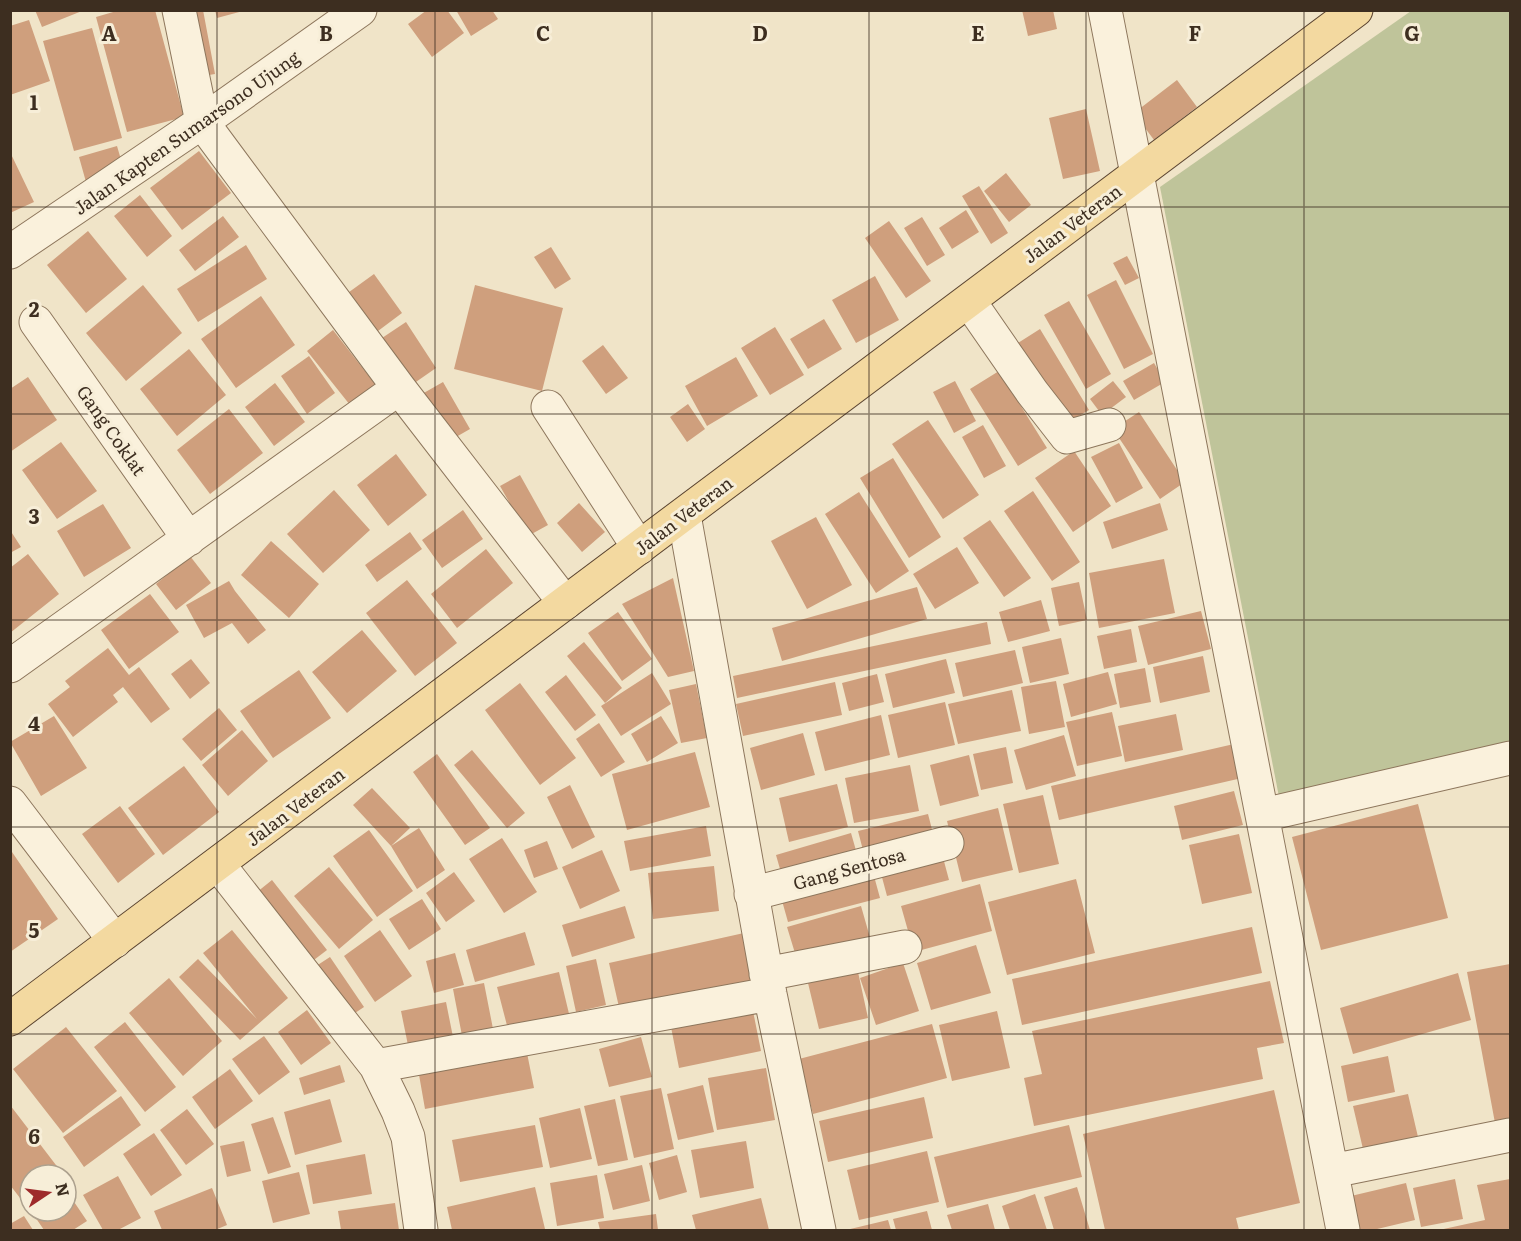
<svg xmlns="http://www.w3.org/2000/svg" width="1521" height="1241" font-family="Literata,serif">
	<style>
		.cemetery { fill: #bfc49a }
		.building { fill: #cf9f7d }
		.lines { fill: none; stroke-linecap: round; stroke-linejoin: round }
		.minor-casing { stroke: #8d765c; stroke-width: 35 }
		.major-casing { stroke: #5b4430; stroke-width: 35 }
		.minor { stroke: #faf1dc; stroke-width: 33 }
		.major { stroke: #f3d9a0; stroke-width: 33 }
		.grid { fill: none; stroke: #3d2e20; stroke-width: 1.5; stroke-opacity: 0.55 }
		.labels { text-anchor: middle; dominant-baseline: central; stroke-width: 6; stroke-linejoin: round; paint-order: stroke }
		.street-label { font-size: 18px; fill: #3d2e20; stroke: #f7eed8 }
		.grid-label { font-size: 20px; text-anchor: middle; font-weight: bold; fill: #3d2e20; stroke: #f7eed8; stroke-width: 6; stroke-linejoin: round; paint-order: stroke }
	</style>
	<rect width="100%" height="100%" fill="#f0e4c8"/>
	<path class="cemetery" d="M1411 11H1510V743L1280 802 1160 187Z"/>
	<path class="building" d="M35 10H82V11L42 27Z
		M120 10H155L184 117 127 132 96 17Z
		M184 10H203L215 74 197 77Z
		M215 10H243V11L217 18Z
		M427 10H447L464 33 432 57 408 24Z
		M456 10H492L498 19 471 36Z
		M1022 10H1053L1057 29 1028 36Z
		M29 20 50 81 10 95V26Z
		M92 28 122 138 74 151 43 41Z
		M1177 80 1197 107 1154 140 1134 113Z
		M1086 109 1100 171 1063 179 1049 118Z
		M117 146 124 170 86 182 79 157Z
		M199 151 231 193 182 230 150 188Z
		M10 152 34 202 10 213Z
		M1006 173 1031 205 1009 222 984 191Z
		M979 186 1008 233 991 244 962 196Z
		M140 195 172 236 147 257 114 216Z
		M966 210 979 232 952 249 939 228Z
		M223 216 239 237 195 271 179 250Z
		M922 217 945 255 927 266 904 228Z
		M889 221 931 281 906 298 865 238Z
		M88 231 127 279 86 313 47 265Z
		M246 245 267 279 198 322 177 289Z
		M551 247 571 279 555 289 534 257Z
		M1127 256 1139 278 1125 285 1113 263Z
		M374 274 402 313 374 334 345 295Z
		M875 276 899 320 856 343 832 300Z
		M1116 280 1153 354 1124 369 1087 295Z
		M143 285 182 333 126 381 86 333Z
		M475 285 563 308 542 391 454 369Z
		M261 296 295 345 236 388 201 339Z
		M1069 301 1111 374 1086 389 1044 315Z
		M824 319 842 349 808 369 790 339Z
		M406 322 436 368 413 384 382 338Z
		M775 327 804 375 770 395 741 348Z
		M1040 329 1089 410 1064 425 1015 345Z
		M333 330 375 384 350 405 307 351Z
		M603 345 628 378 606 394 582 361Z
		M189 349 226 395 177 436 140 389Z
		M309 356 335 393 307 414 281 376Z
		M736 357 758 396 707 426 685 386Z
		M1154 363 1165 382 1134 400 1123 381Z
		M999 371 1047 448 1018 466 970 389Z
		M28 377 57 420 10 452V389Z
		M955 381 976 421 954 433 933 392Z
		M1113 381 1126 397 1102 415 1090 399Z
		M443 382 470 429 449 441 422 394Z
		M275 383 305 422 274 446 245 407Z
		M688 404 705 429 687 442 670 417Z
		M229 409 263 453 210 494 177 450Z
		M1139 412 1185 482 1160 499 1113 429Z
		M928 420 979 495 943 519 892 444Z
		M983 425 1006 466 984 478 962 437Z
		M61 442 97 491 57 519 22 470Z
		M1119 443 1143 488 1116 503 1091 457Z
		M1074 451 1111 506 1073 532 1035 478Z
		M396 454 427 495 388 526 357 485Z
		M893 458 941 537 909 558 860 478Z
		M520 475 548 525 528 536 500 486Z
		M334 490 370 530 323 573 287 534Z
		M1033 491 1080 562 1052 581 1004 511Z
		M859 492 909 571 876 593 825 514Z
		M579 503 605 532 582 552 557 523Z
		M1160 503 1168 530 1112 549 1103 522Z
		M103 504 131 548 84 577 57 531Z
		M463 510 483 539 442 568 422 540Z
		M816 517 852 585 807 609 771 541Z
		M990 520 1031 578 1004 597 963 538Z
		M10 530 21 547 10 553Z
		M410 532 422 549 377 582 365 565Z
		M271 541 319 584 289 618 241 575Z
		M957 547 979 583 935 609 913 574Z
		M486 549 513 583 457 628 431 594Z
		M28 554 59 594 10 633V568Z
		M190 556 211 583 176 610 156 584Z
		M1164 559 1175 613 1099 628 1089 573Z
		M673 578 694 671 668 677 622 604Z
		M407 580 457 643 415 676 366 613Z
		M229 581 235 591 266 630 248 644 232 623 204 638 186 605Z
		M1079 582 1087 620 1059 626 1051 588Z
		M917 587 927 619 782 661 772 628Z
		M150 594 179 632 129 669 101 630Z
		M1041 600 1050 631 1008 642 999 612Z
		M1201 611 1211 649 1148 665 1138 626Z
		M618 612 652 659 622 681 588 633Z
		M987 622 991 644 737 698 733 676Z
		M1131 629 1137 662 1104 669 1097 636Z
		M362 630 397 671 347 713 312 672Z
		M1061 638 1069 674 1030 683 1022 647Z
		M584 642 622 688 605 703 567 656Z
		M108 648 129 675 139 667 170 709 151 723 123 687 113 695 118 702 73 737 48 704 70 687 65 681Z
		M1015 650 1023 683 963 697 955 663Z
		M1203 656 1210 692 1160 703 1153 667Z
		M191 659 210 683 190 699 171 674Z
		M946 659 955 693 893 708 885 674Z
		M1145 668 1151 702 1120 708 1114 674Z
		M299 670 331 718 273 758 240 711Z
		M1108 672 1117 704 1071 717 1063 684Z
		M652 673 671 704 621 736 601 706Z
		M877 674 884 702 849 711 842 683Z
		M566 675 596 715 575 731 545 692Z
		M1056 681 1065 727 1029 734 1021 687Z
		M835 682 842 715 743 736 736 704Z
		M520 683 576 758 540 785 485 710Z
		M696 684 707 738 681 743 669 690Z
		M1012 690 1021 731 958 744 948 704Z
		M945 702 955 745 898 758 888 715Z
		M219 708 237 730 201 761 182 739Z
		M1112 712 1122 756 1077 766 1066 722Z
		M1176 714 1183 750 1125 762 1118 726Z
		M881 715 890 755 825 771 815 732Z
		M54 716 87 768 41 796 10 742Z
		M661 716 678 743 647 762 631 734Z
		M599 723 625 762 601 777 576 739Z
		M242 730 268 761 228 796 202 765Z
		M803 733 815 775 761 790 750 748Z
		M1064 735 1076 776 1026 790 1014 750Z
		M1234 744 1242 778 1059 820 1051 786Z
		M1006 747 1013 783 981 790 973 754Z
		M472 750 525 813 507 828 454 765Z
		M695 752 710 807 627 830 612 774Z
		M437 754 490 828 465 845 413 772Z
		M969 755 979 796 940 806 930 765Z
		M910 765 919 811 854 823 845 778Z
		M184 766 219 812 163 855 128 808Z
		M837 784 848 827 789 842 779 798Z
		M570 785 595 837 572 849 547 797Z
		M372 788 410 828 391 846 419 828 445 870 417 889 391 846 353 805Z
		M1234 791 1243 825 1182 840 1174 806Z
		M1043 795 1059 864 1019 873 1003 804Z
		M1418 804 1448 918 1321 950 1292 837Z
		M120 806 155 854 118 883 82 834Z
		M998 808 1013 870 962 882 947 821Z
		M928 814 935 841 865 858 858 831Z
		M706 826 711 856 630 871 624 841Z
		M369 830 413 891 377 917 333 856Z
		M851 833 859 861 784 883 776 855Z
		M1239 834 1252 893 1202 904 1189 845Z
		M502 838 537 892 504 913 469 859Z
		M547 841 558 869 534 878 524 850Z
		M602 850 620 891 580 909 562 867Z
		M941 850 949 880 887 896 879 866Z
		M12 852 58 919 10 952V853Z
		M871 865 880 898 788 922 779 890Z
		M714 866 719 911 653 919 648 873Z
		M329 867 373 920 339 949 294 896Z
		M454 872 475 901 446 922 426 893Z
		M1076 879 1095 953 1007 975 988 902Z
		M272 880 327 950 306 966 252 896Z
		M980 884 992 931 914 952 901 906Z
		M422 899 441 929 409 950 389 919Z
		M625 906 635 938 572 957 562 925Z
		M861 906 871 941 798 963 787 927Z
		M1252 927 1262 973 1022 1025 1012 979Z
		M232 930 288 998 240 1040 179 977 198 959 257 1019 203 953Z
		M380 930 412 976 375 1002 344 956Z
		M525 932 535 965 475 982 466 950Z
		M744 933 755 987 621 1016 609 963Z
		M976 945 991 993 931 1010 917 963Z
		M455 953 464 985 434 993 426 961Z
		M330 957 364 1007 343 1021 310 970Z
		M596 959 606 1005 576 1012 566 966Z
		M903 963 919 1011 876 1025 860 978Z
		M1510 964V1120L1495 1123 1467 972Z
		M559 972 571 1022 510 1037 497 987Z
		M858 972 868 1018 819 1029 808 983Z
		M1458 973 1471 1020 1353 1054 1340 1008Z
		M169 978 222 1041 183 1076 129 1013Z
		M1270 981 1284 1043 1257 1048 1263 1079 1034 1126 1024 1078 1042 1074 1032 1031Z
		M484 983 495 1039 464 1046 453 989Z
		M446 1002 455 1047 410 1055 401 1011Z
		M307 1010 331 1043 301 1065 278 1032Z
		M753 1011 761 1051 679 1068 671 1027Z
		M997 1011 1010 1068 952 1081 939 1025Z
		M125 1022 176 1087 145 1112 94 1047Z
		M932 1024 947 1078 813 1114 799 1059Z
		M66 1027 117 1091 63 1133 13 1069Z
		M264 1036 290 1072 259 1095 232 1059Z
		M641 1037 652 1077 609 1087 599 1049Z
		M526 1048 534 1088 425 1109 418 1069Z
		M1388 1056 1395 1092 1348 1102 1341 1066Z
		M340 1065 345 1082 304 1095 299 1078Z
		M766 1068 775 1120 717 1130 708 1078Z
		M230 1069 253 1101 215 1129 192 1097Z
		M703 1085 714 1132 678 1140 667 1094Z
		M661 1088 674 1149 634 1158 620 1096Z
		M1274 1090 1300 1203 1236 1218 1239 1230H1105L1083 1134Z
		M1408 1094 1418 1137 1363 1149 1353 1106Z
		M121 1096 141 1125 84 1167 63 1137Z
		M924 1097 933 1138 828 1162 819 1121Z
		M330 1099 342 1142 295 1155 284 1112Z
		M615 1099 628 1160 598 1166 584 1106Z
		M10 1105 59 1169 51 1175H30V1191L20 1198 10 1185Z
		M580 1108 592 1159 550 1168 539 1118Z
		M187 1109 214 1144 186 1165 160 1130Z
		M273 1117 291 1167 268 1174 251 1124Z
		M535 1125 543 1167 460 1182 452 1140Z
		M1069 1125 1082 1177 947 1208 934 1157Z
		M154 1133 182 1175 151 1196 123 1154Z
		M244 1141 251 1171 227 1177 220 1146Z
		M746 1141 754 1188 700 1198 691 1150Z
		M927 1151 939 1202 859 1220 847 1170Z
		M365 1154 372 1194 313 1204 306 1165Z
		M677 1155 687 1192 659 1200 649 1163Z
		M642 1165 650 1201 613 1210 604 1174Z
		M299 1172 310 1214 273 1223 262 1181Z
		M597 1175 604 1218 557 1226 550 1183Z
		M118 1176 141 1218 118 1230H103L83 1195Z
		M1455 1179 1463 1219 1421 1227 1413 1188Z
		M1510 1179V1230H1439L1485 1220 1477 1185Z
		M1406 1183 1415 1220 1373 1230H1360L1351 1196Z
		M535 1187 545 1229 452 1230 447 1207Z
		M1077 1187 1090 1230H1054L1044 1197Z
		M212 1188 227 1225 215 1230H162L154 1211Z
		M66 1190 87 1221 73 1230H44L31 1211H66Z
		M1035 1194 1047 1230H1010L1002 1206Z
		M761 1198 769 1230H696L692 1215Z
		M395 1203 399 1230H341L338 1211Z
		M988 1204 995 1230H952L947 1215Z
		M927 1211 932 1230H896L893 1219Z
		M656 1214 658 1230H600L598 1222Z
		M24 1216 33 1230H10V1224Z
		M888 1220 891 1230H846Z"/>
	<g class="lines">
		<defs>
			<path id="minor" d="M179 10 202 122 399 388 565 603
				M1105 10 1343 1230
				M10 252 202 122 360 10
				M969 301 1032 392 1067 437 1109 425
				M36 322 189 539
				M548 407 639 548
				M684 515 770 994 819 1230
				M10 666 399 388
				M10 803 115 941
				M1263 815 1510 758
				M218 864 376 1066 398 1111 408 1137 421 1230
				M751 894 947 843
				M766 974 905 947
				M376 1066 770 994
				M1332 1171 1510 1135"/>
			<path id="major" d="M10 1019 1356 10"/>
		</defs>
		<use href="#minor" class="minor-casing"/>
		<use href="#major" class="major-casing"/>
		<use href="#minor" class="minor"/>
		<use href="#major" class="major"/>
	</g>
	<path class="grid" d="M217 10V1230M435 10V1230M652 10V1230M869 10V1230M1086 10V1230M1304 10V1230M10 207H1510M10 414H1510M10 620H1510M10 827H1510M10 1034H1510"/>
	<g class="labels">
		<g class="street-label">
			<text transform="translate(186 132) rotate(-35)">Jalan Kapten Sumarsono Ujung</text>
			<text transform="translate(1072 223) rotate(-37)">Jalan Veteran</text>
			<text transform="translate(112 430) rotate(55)">Gang Coklat</text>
			<text transform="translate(683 515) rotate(-37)">Jalan Veteran</text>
			<text transform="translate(295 806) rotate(-37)">Jalan Veteran</text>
			<text transform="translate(849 868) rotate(-15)">Gang Sentosa</text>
		</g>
	</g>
	<g class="grid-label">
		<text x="109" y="41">A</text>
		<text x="326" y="41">B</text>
		<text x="543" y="41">C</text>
		<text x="760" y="41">D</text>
		<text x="978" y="41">E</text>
		<text x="1195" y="41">F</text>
		<text x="1412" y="41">G</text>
		<text x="34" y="110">1</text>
		<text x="34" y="317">2</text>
		<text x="34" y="524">3</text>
		<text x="34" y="731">4</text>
		<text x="34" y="938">5</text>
		<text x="34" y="1144">6</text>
	</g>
	<rect width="1521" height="1241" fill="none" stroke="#3d2e20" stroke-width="24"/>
	<g transform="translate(48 1193) rotate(77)"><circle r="28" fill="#f7eed8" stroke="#ada18e" stroke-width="1.5"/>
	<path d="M0-4.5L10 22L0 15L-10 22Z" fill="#9e2a2b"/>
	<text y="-9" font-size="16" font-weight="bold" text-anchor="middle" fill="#3d2e20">N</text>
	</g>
</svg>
